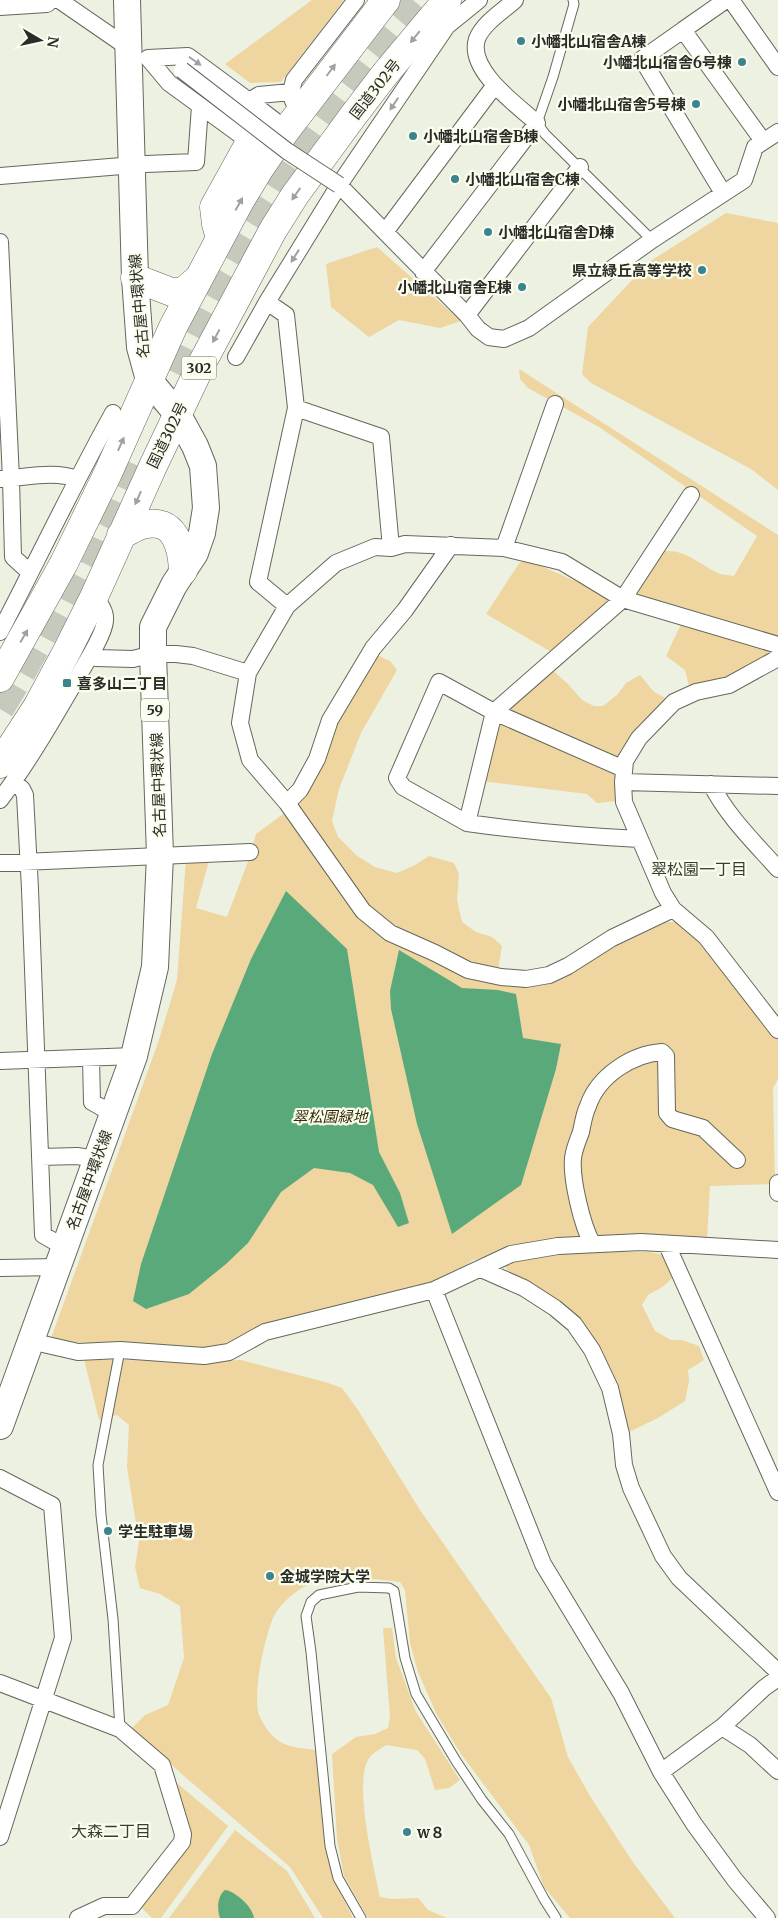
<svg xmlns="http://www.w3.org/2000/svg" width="778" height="1918" font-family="Merriweather,'Noto Sans JP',serif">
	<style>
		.green { fill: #efd59f }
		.water { fill: #59a97b }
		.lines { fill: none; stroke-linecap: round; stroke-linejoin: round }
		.highway-tunnel { stroke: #c6cabd; stroke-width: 28; stroke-dasharray: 28 14; stroke-linecap: butt }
		.lane-casing { stroke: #64685b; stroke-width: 11 }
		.street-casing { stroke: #64685b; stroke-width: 18 }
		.primary-casing { stroke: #64685b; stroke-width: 28 }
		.highway-casing { stroke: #64685b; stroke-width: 29 }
		.lane { stroke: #fff; stroke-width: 9 }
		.street { stroke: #fff; stroke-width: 16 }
		.primary { stroke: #fff; stroke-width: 26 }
		.highway { stroke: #fff; stroke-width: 28 }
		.street-bridge-casing { stroke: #64685b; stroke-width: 18; stroke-linecap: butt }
		.street-bridge { stroke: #fff; stroke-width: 16 }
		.oneway { fill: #a0a09e }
		.poi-dot { fill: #3d828f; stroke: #fafeef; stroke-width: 2 }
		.labels { text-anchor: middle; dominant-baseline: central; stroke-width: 4.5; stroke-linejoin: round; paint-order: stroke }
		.shield { fill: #fafeef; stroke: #696b63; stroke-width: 1 }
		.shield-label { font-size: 14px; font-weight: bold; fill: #2b2c27 }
		.poi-label { font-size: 15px; font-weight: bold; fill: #2b2c27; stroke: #fafeef; text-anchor: start }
		.street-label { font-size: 15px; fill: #2b2c27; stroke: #fafeef }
		.park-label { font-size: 15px; font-style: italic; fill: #3a2b08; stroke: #fafeef }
		.neighbourhood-label { font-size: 16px; fill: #3a3e32; stroke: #fafeef }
	</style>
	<rect width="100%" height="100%" fill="#edf1e2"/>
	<path class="green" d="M312 0H344L281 82 250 83 225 64Z
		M726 213 778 223V490L751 469 591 383 582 374 588 327 649 262Z
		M377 247 461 321 440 328 399 320 369 337 331 307 326 264Z
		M519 369 778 535V638L633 593 660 552C683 547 698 564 718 573 723 575 729 575 734 576L757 536 599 427 528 388 520 379Z
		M520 562H532L607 595 609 606 553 653 486 614Z
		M682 622 773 649 771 655C747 668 717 688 689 686L685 670 666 656Z
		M375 654 390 661 397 670 361 733 339 789 332 821 338 837 357 856 375 867 397 873 415 865 429 856 454 863 459 874 457 900 462 922 476 932 492 937 502 946 498 970 471 965 394 929 366 908 292 804 333 723Z
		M551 669 568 684 582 700 594 706H603L617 695 626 683 640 675 654 692 669 700 622 760 500 712Z
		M496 720 619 769V801L597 803 587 794 481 781Z
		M286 812 360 915 432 958 549 982 571 974 615 946 667 922H683L701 940 778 1038V1079L773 1088 775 1184 710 1186 707 1240 487 1257 473 1260 445 1279 267 1325C246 1333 228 1344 207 1349L50 1341 158 1043 177 980 186 859 210 857 196 908 227 917 250 856 256 834Z
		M590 1251 650 1252 667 1256 674 1271 672 1278 664 1286 648 1295 642 1305 655 1331 671 1340H682L699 1346 704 1360 688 1370 689 1381 685 1401 658 1418 627 1433 616 1387 540 1290 507 1270 505 1266C528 1253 564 1253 590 1251Z
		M84 1359 202 1362 241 1360 325 1382 342 1388 358 1410 420 1510 551 1698 568 1757 590 1796 632 1861 675 1918H570L544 1887 529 1845 461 1754 437 1715 418 1672 410 1643 405 1590 400 1582C378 1579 340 1575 320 1580 303 1584 280 1602 273 1618 264 1640 254 1688 258 1711 259 1718 268 1732 274 1737 285 1748 302 1748 316 1750L334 1879 353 1918H323L290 1867 184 1776 132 1728 145 1715 168 1705 184 1658 180 1606 160 1594 140 1588 135 1567 139 1542 127 1467 129 1425 117 1415 99 1420Z
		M383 1628H392L396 1658 416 1712 460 1780 449 1788 435 1790 425 1759 417 1750 386 1745C381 1749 374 1752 370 1757 352 1779 374 1868 380 1897L392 1899 418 1898 428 1910 447 1918H368L344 1876 337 1839 332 1754 356 1737 375 1734 388 1728 390 1717Z
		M178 1784 228 1826 161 1918H152L141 1907 186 1846 175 1789Z
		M235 1830 287 1871 315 1918H169Z"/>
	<path class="water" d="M286 891 347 949 379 1152 400 1193 409 1223 398 1227 373 1185 350 1173 314 1168 281 1192 248 1243 226 1264 189 1294 146 1309 133 1301 141 1264 212 1054 251 959Z
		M399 950 462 988 498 990 516 994 523 1038 561 1044 556 1069 521 1185 452 1234 417 1124 391 1009 390 991Z
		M225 1890C235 1891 253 1907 254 1918H220C217 1910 217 1896 225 1890Z"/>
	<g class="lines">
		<path class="highway-tunnel" d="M151 408C217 260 308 123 413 0
			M0 709C49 629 90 547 127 461"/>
		<defs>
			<path id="lane" d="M573 0 574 4 553 77 537 123 545 134 652 240
				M120 1350 98 1465 101 1515 113 1619 120 1729
				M361 1918 338 1878 330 1846 311 1652 306 1616 311 1602 319 1595 358 1587 389 1588 394 1591 405 1658 416 1694 456 1761 482 1800 509 1834 544 1899 556 1918"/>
			<path id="street" d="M59 0 133 51
				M726 0 683 30 763 141
				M731 0 778 67
				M0 7 47 4 51 0
				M683 30 642 59 723 193
				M148 58 169 83 250 142 274 120 249 101
				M148 58 188 56 249 101 259 95 291 92
				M495 85 385 232 467 315 478 329 489 337 504 339 529 328 652 240 744 180 755 147 778 132
				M293 101 291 92 294 80 356 0
				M0 176 146 164 196 162 200 106
				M339 185 385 232
				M0 242 11 479 13 557 25 568 31 571
				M423 272 537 123C517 105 467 70 477 39 483 23 503 11 515 0
				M267 302 286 315 296 408 258 582 287 606
				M467 315 580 167
				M236 357 267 302 339 185 447 26 479 0
				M296 408 381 437 391 548
				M0 479C24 478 54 470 77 479
				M504 548 555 404
				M0 632C38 559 73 485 113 413
				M90 656 96 658 133 659 153 654H176L193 656 248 673
				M778 658 729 685 696 692 674 702 639 738 625 761 623 782 624 802 663 893 673 909 706 937 778 1030
				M624 769 494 712 439 682 397 778 403 787 467 823 494 712 623 599 691 495
				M14 782 22 789 25 795 30 889 43 1235 64 1247
				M623 782 778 786
				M711 784C727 816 754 842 778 869
				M0 800C30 760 55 716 80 673 87 661 104 634 105 621 106 611 100 604 94 597
				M287 803 300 790 317 759 330 720 373 648 405 610 451 545
				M467 823C524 831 581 836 639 839
				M0 863 250 852
				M673 909 612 938 568 966 549 975 526 979 501 977 468 970 435 953 390 933 363 911 287 803 250 760 240 723 248 673 287 606 336 563 375 547 391 548 405 544 504 548 562 562 623 599 778 645
				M91 1058 92 1102 113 1114
				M0 1061 134 1056
				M40 1157 77 1156 96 1159
				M778 1183V1193
				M592 1243C582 1225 571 1179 573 1158 574 1149 578 1140 581 1132 583 1123 584 1114 588 1106 598 1076 632 1054 662 1052L666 1056 667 1113 672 1119 703 1128 737 1160
				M667 1245 778 1492
				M0 1268 57 1267
				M481 1269 524 1288 555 1308 574 1324 592 1350 610 1388 621 1434 624 1465 631 1488 663 1556 679 1578 778 1672
				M434 1290 543 1564 621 1693 661 1772 694 1824 735 1880 767 1918
				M30 1341 78 1352 120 1350 204 1356 229 1352 265 1332 434 1290 511 1254 558 1246 641 1242 778 1250
				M0 1478 52 1505 63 1638 0 1837
				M0 1683 120 1729 162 1765 183 1834 182 1842 132 1906H104L78 1918
				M722 1727 750 1745 778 1771
				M661 1772 722 1727 764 1688 778 1678"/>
			<path id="primary" d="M0 1426 134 1056 155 967 160 855 153 654V627L174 585 195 553 202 533 206 508 203 466 195 446 178 415 149 380 140 347 135 278 127 0"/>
			<path id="highway" d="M220 238 216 224 214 207 250 142
				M135 278 174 293 185 290 198 279
				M121 535C128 532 135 527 142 525 175 516 182 547 183 571
				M0 678 64 563 108 473 173 327 240 201 260 168 284 133 386 0
				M0 764 37 707 67 651 94 597 154 464 201 365 273 230 295 195 353 116 385 74 447 0"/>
		</defs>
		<use href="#lane" class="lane-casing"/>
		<use href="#street" class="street-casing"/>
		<use href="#primary" class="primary-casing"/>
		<use href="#highway" class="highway-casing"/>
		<use href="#lane" class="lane"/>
		<use href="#street" class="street"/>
		<use href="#primary" class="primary"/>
		<use href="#highway" class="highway"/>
		<defs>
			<path id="street-bridge" d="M182 70 287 151 339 185"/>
		</defs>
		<use href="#street-bridge" class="street-bridge-casing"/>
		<use href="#street-bridge" class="street-bridge"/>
	</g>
	<defs><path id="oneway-solid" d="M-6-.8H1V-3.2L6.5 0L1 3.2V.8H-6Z" transform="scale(1.25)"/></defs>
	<g class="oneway">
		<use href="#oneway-solid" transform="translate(415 37) rotate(129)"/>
		<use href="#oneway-solid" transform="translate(195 61) rotate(35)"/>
		<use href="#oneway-solid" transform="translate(331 70) rotate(-53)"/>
		<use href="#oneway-solid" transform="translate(394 104) rotate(124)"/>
		<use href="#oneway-solid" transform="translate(296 194) rotate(125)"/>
		<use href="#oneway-solid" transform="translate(239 204) rotate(-61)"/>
		<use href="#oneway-solid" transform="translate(295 256) rotate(122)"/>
		<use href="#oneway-solid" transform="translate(216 336) rotate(118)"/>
		<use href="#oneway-solid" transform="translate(121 444) rotate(-66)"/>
		<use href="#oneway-solid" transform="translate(138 498) rotate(114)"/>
		<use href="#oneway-solid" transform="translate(24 636) rotate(-60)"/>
	</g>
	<g class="poi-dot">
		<circle cx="521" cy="41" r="5"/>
		<circle cx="742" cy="62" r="5"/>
		<circle cx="696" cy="104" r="5"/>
		<circle cx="413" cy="136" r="5"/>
		<circle cx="455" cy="179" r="5"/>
		<circle cx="488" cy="232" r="5"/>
		<circle cx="702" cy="270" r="5"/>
		<circle cx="522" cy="287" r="5"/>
		<rect x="62" y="678" width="10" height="10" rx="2.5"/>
		<circle cx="108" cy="1531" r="5"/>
		<circle cx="270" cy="1576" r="5"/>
		<circle cx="407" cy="1832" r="5"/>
	</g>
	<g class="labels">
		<g class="shield">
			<rect x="181.5" y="356.5" width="35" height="23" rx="4"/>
			<rect x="141" y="698.5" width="28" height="23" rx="4"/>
		</g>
		<g class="shield-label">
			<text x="199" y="368">302</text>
			<text x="155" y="710">59</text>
		</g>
		<g class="poi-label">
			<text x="531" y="41">小幡北山宿舎A棟</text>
			<text x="732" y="62" text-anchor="end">小幡北山宿舎6号棟</text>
			<text x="686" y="104" text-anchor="end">小幡北山宿舎5号棟</text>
			<text x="423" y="136">小幡北山宿舎B棟</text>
			<text x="465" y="179">小幡北山宿舎C棟</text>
			<text x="498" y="232">小幡北山宿舎D棟</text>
			<text x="692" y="270" text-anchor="end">県立緑丘高等学校</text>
			<text x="512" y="287" text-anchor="end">小幡北山宿舎E棟</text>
			<text x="77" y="683">喜多山二丁目</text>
			<text x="118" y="1531">学生駐車場</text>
			<text x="280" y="1576">金城学院大学</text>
			<text x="417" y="1832">w８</text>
		</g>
		<g class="street-label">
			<text transform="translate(375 89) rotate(-52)">国道302号</text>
			<text transform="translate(139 306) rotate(-95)">名古屋中環状線</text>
			<text transform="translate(167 435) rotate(-64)">国道302号</text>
			<text transform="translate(158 785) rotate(-92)">名古屋中環状線</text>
			<text transform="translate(89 1180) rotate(-70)">名古屋中環状線</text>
		</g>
		<g class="park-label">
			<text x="330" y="1116">翠松園緑地</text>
		</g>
		<g class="neighbourhood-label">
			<text x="699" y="869">翠松園一丁目</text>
			<text x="111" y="1831">大森二丁目</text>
		</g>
	</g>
	<g transform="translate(40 40) rotate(99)" stroke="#fafeef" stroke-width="4" paint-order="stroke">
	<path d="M0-4L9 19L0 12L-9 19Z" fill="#2b2c27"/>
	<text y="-8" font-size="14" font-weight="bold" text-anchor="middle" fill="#2b2c27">N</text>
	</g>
</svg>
